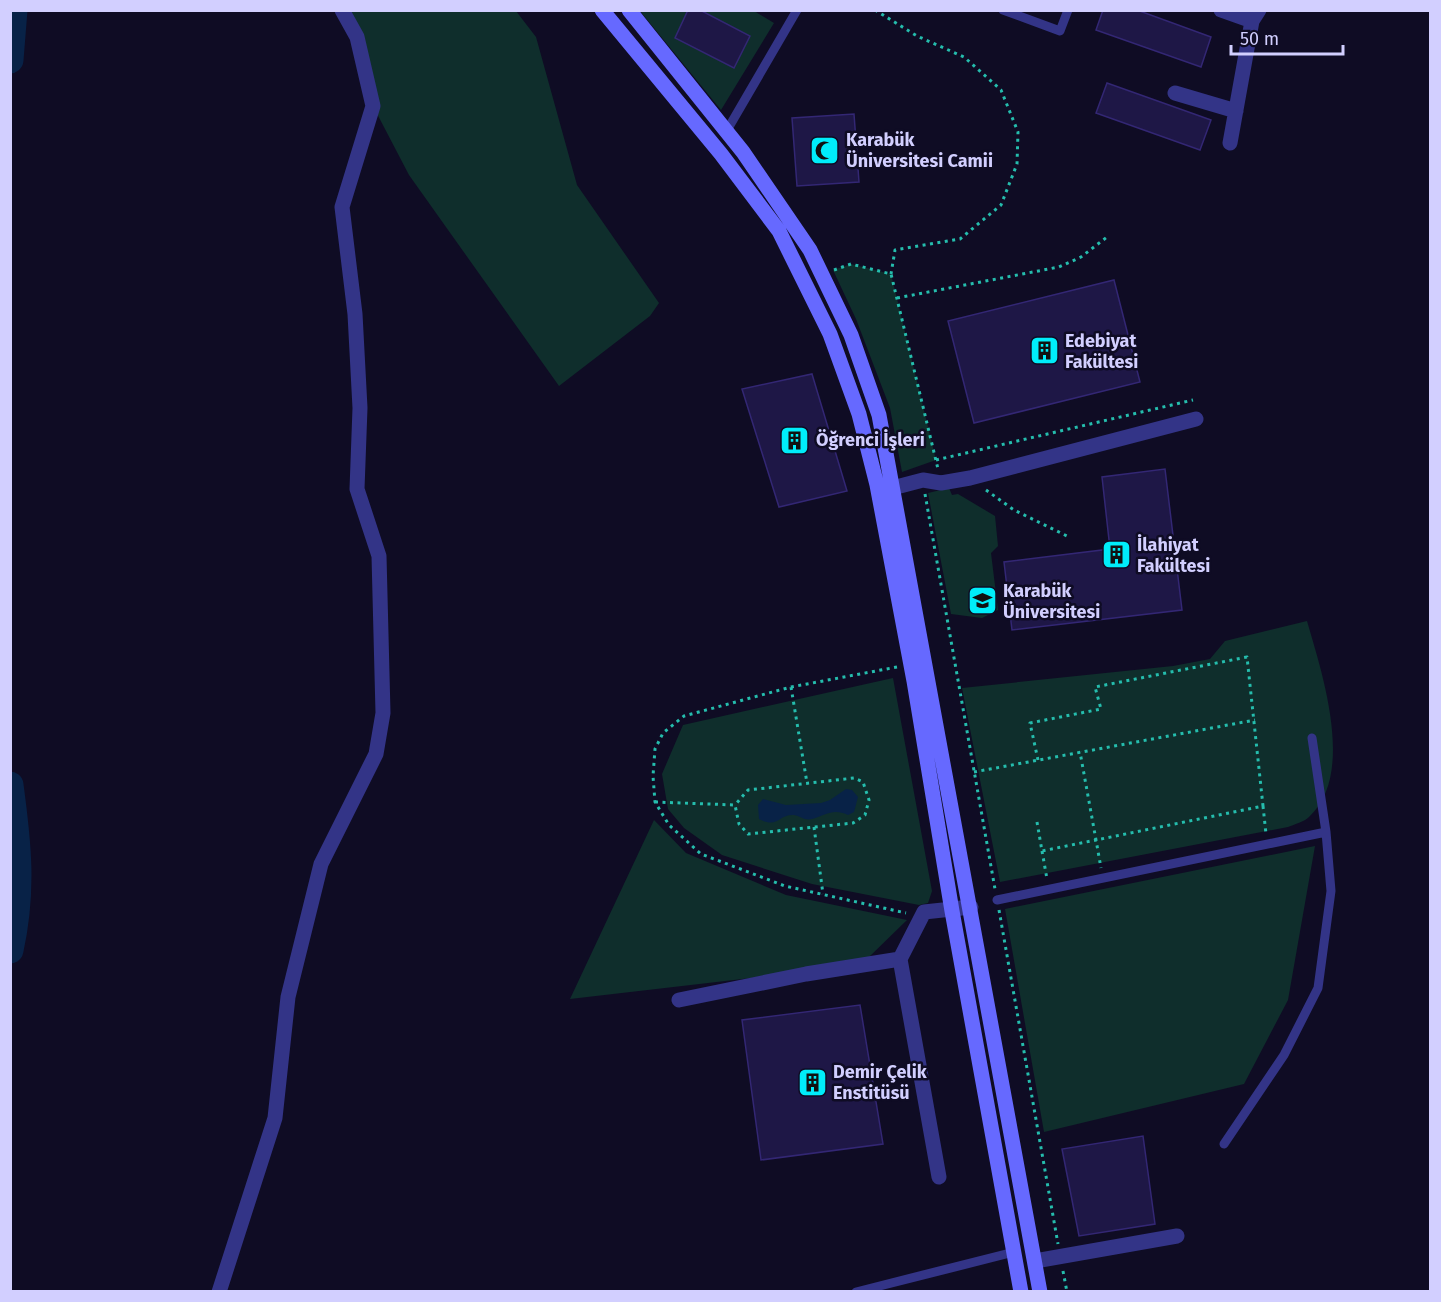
<svg xmlns="http://www.w3.org/2000/svg" width="1441" height="1302" font-family="'Fira Sans',sans-serif">
	<style>
		.green { fill: #0f2e2c }
		.water { fill: #082247 }
		.lines { fill: none; stroke-linecap: round; stroke-linejoin: round }
		.river { stroke: #082247; stroke-width: 27 }
		.building { fill: #1e1746; stroke: #332774; stroke-width: 1.5 }
		.path { stroke: #25bdad; stroke-width: 3; stroke-dasharray: 3 4.5; stroke-linecap: butt }
		.lane { stroke: #333487; stroke-width: 9 }
		.street { stroke: #333487; stroke-width: 15 }
		.secondary { stroke: #6669ff; stroke-width: 15 }
		.labels { text-anchor: middle; dominant-baseline: central; stroke-width: 5; stroke-linejoin: round; paint-order: stroke }
		.poi-label { font-size: 18px; font-weight: bold; fill: #d2cfff; stroke: #0f0c24; text-anchor: start }
	</style>
	<rect width="100%" height="100%" fill="#0f0c24"/>
	<path class="green" d="M342 11H516L536 37 577 185 659 303 650 316 559 386 409 175 373 106Z
		M640 11H754L774 23 721 110Z
		M851 264 891 274 936 460 902 472 890 408 856 319 833 270Z
		M949 488 952 495 958 494 995 516 998 546 991 553 998 610 982 618 951 614 928 493Z
		M1307 621C1322 673 1356 774 1309 817 1304 822 1295 824 1288 827L1000 882 962 688 1173 666 1210 659 1225 641Z
		M893 678 932 891 928 903 919 905 812 884 722 855 684 828 668 809 662 774 683 725Z
		M654 820 686 853 786 895 907 920 868 958 751 978 570 999Z
		M1315 846 1288 1000 1244 1084 1044 1132 1005 909Z"/>
	<path class="water" d="M846 789 852 790 858 797 854 812 848 815C833 808 826 815 812 819 805 821 800 816 794 815 778 814 779 829 759 819L758 805 763 799 786 805 821 803 830 800Z"/>
	<g class="lines">
		<path class="river" d="M10 60 14 10
			M10 785C18 844 23 891 10 950"/>
	</g>
	<path class="building" d="M688 10H700L750 36 734 68 675 38Z
		M1103 10H1137L1211 37 1201 67 1096 30Z
		M1107 83 1211 120 1200 150 1096 113Z
		M854 114 859 182 797 186 792 118Z
		M1114 280 1140 382 974 423 948 321Z
		M812 374 847 491 779 507 742 389Z
		M1165 469 1182 610 1012 630 1004 562 1110 549 1102 477Z
		M860 1005 883 1144 761 1160 742 1020Z
		M1143 1136 1155 1224 1079 1236 1062 1149Z"/>
	<g class="lines">
		<path class="path" d="M875 10 917 36 964 57 1001 90 1018 132 1017 164 1001 205 960 239 895 250 891 274
			M834 270 851 264 891 274 938 469
			M897 298 1059 267 1081 257 1107 237
			M936 460 1193 400
			M986 490 1014 510 1067 536
			M925 494 995 889
			M897 667 791 687 684 716 663 733 655 749 653 776 655 802 669 825 701 854 785 886 906 913
			M791 687 807 783
			M1038 760 1030 723 1101 709 1095 687 1247 657 1263 806 1096 840 1080 752
			M974 772 1255 720
			M655 802 735 805 739 824 748 834 853 823 865 815 869 800 863 782 854 778 748 790 735 805
			M1263 806 1266 834
			M1037 822 1042 851 1096 840 1101 868
			M814 827 823 894
			M1042 851 1047 879
			M999 910 1058 1244
			M1063 1271 1067 1292"/>
		<path class="lane" d="M1003 10 1060 31 1068 10
			M726 132 797 10
			M997 900 1326 832
			M1224 1144 1284 1055 1318 988 1331 891 1326 832 1312 738
			M856 1292 1014 1252"/>
		<path class="street" d="M1221 10 1252 21
			M1175 93 1236 111
			M1230 143 1252 21 1259 10
			M881 491 923 480 941 483 970 478 1196 419
			M679 1000 806 974 900 959
			M939 1177 900 959 924 912 971 907
			M1035 1261 1177 1236
			M219 1292 275 1118 288 997 321 864 376 754 383 713 379 556 357 489 360 408 355 314 342 207 373 106 357 37 342 10"/>
		<path class="secondary" d="M602 10 721 154 779 231 830 334 859 414 877 485 914 681 952 911 1021 1292
			M629 10 743 152 810 250 851 335 879 415 1040 1292"/>
	</g>
	<defs>
		<symbol id="mosque-square" viewBox="-11 -11 22 22"><rect x="-9" y="-9" width="18" height="18" rx="4" fill="#00edfa" stroke="#0f0c24"/><path d="M3.5-4.9A6 6 0 1 0 3.5 4.9A5 5 0 1 1 3.5-4.9Z" fill="#111"/></symbol>
		<symbol id="building-square" viewBox="-11 -11 22 22"><rect x="-9" y="-9" width="18" height="18" rx="4" fill="#00edfa" stroke="#0f0c24"/><path d="M-4-6H4V6H1V3H-1V6H-4ZM-2.5-4.3h1.7v1.8h-1.7ZM.8-4.3h1.7v1.8H.8ZM-2.5-1h1.7V.8h-1.7ZM.8-1h1.7V.8H.8Z" fill="#111"/></symbol>
		<symbol id="university-square" viewBox="-11 -11 22 22"><rect x="-9" y="-9" width="18" height="18" rx="4" fill="#00edfa" stroke="#0f0c24"/><path d="M0-5L7-2L0 1L-7-2ZM-4 1L0 2.5L4 1V4Q0 6-4 4Z" fill="#111"/></symbol>
	</defs>
	<g fill-rule="evenodd">
		<use href="#mosque-square" x="808" y="134" width="33" height="33"/>
		<use href="#building-square" x="1028" y="334" width="33" height="33"/>
		<use href="#building-square" x="778" y="424" width="33" height="33"/>
		<use href="#building-square" x="1100" y="538" width="33" height="33"/>
		<use href="#university-square" x="966" y="584" width="33" height="33"/>
		<use href="#building-square" x="796" y="1066" width="33" height="33"/>
	</g>
	<g class="labels">
		<g class="poi-label">
			<text x="846" y="140">Karabük<tspan x="846" dy="21">Üniversitesi Camii</tspan></text>
			<text x="1065" y="341">Edebiyat<tspan x="1065" dy="21">Fakültesi</tspan></text>
			<text x="816" y="440">Öğrenci İşleri</text>
			<text x="1137" y="545">İlahiyat<tspan x="1137" dy="21">Fakültesi</tspan></text>
			<text x="1003" y="591">Karabük<tspan x="1003" dy="21">Üniversitesi</tspan></text>
			<text x="833" y="1072">Demir Çelik<tspan x="833" dy="21">Enstitüsü</tspan></text>
		</g>
	</g>
	<rect width="1441" height="1302" fill="none" stroke="#d2cfff" stroke-width="24"/>
	<path d="M1231 45v9h112v-9" fill="none" stroke="#d2cfff" stroke-width="3"/>
	<text x="1240" y="45" font-size="18" fill="#d2cfff" stroke="#0f0c24" stroke-width="4.5" paint-order="stroke">50 m</text>
</svg>
